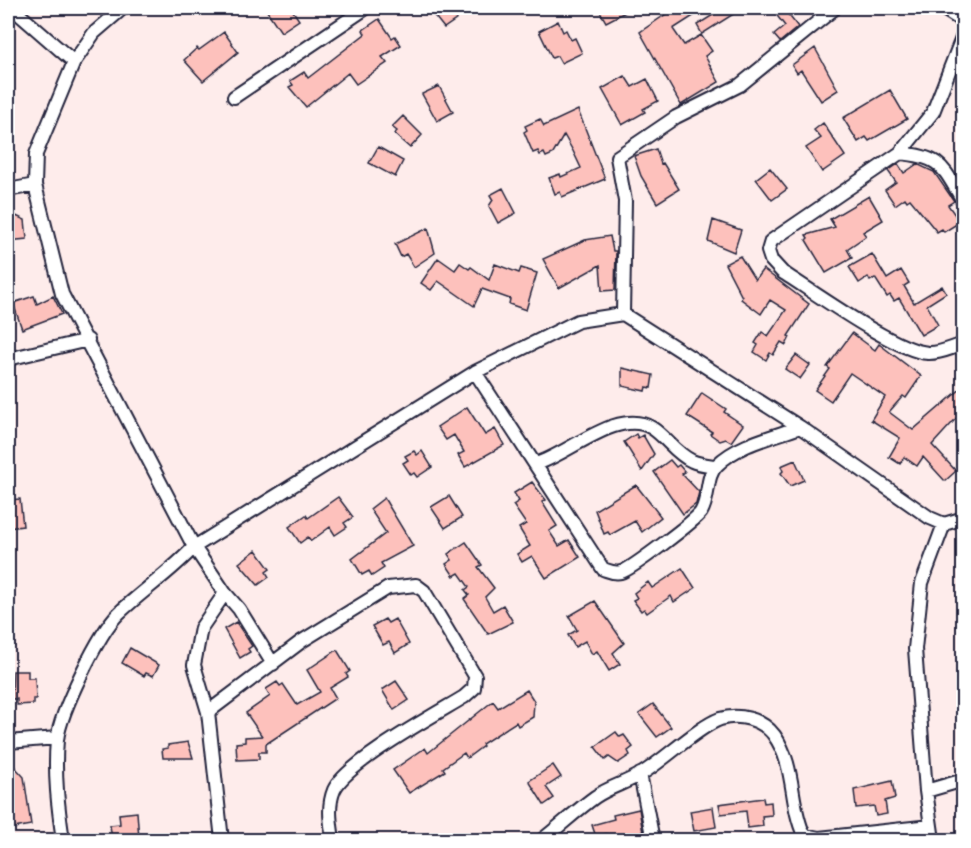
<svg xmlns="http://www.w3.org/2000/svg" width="971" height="848" font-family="Pangolin,sans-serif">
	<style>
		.building { fill: #fdc1bc; stroke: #22223b; stroke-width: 1.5 }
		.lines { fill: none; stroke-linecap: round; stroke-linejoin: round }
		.minor-casing { stroke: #22223b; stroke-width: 16 }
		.minor { stroke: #fff; stroke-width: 12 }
	</style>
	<rect width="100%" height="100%" fill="#feeceb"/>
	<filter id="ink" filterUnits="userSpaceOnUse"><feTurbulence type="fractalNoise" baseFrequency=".0167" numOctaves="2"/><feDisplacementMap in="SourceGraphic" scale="12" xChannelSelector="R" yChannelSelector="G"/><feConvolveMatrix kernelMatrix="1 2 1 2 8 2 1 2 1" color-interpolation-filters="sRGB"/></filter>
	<g filter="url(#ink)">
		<path class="building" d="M265 8H291L299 20 281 32Z
			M428 8H448L457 19 444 28Z
			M598 8H633L606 22Z
			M675 8H706L673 29 684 45 701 35 712 51 705 56 719 82 681 105 640 32Z
			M724 8H743L702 34 697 25Z
			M771 8H795L787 13 798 27 780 42 774 35 785 26Z
			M379 19 392 38 395 36 401 45 382 57 387 63 356 84 348 73 306 107 289 87 293 85 290 81 304 72 308 78 365 34 363 30Z
			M558 21 563 32 566 30 571 40 575 38 582 53 561 63 557 56 552 58 539 31Z
			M224 32 238 52 203 81 184 60 197 48 199 50Z
			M815 48 838 90 821 101 801 70 797 73 792 65Z
			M625 76 632 87 647 79 658 101 643 109 645 112 622 125 602 89Z
			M439 86 453 112 437 121 422 94Z
			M890 90 907 119 869 141 866 137 858 142 843 118Z
			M578 110 605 179 562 197 560 192 555 194 549 178 560 174 561 177 581 168 573 151 564 135 553 154 546 157 544 153 540 155 538 151 533 153 524 132 527 130 525 126 540 119 544 126Z
			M403 116 422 135 410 148 394 134 397 131 392 127Z
			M823 123 845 156 822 172 806 148 821 138 814 130Z
			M378 147 403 161 395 177 369 163Z
			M656 149 661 164 663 163 679 189 657 203 641 176 634 156Z
			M898 164 904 173 917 164 934 172 954 201 948 205 960 222 944 232 942 229 937 232 910 199 907 201 905 198 895 205 885 190 896 182 888 171Z
			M770 168 787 189 772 200 756 179Z
			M503 188 516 213 498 223 489 206 493 200 490 195Z
			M869 196 883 220 863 232 866 236 847 249 852 258 826 273 806 240 808 238 806 235 835 227 830 219Z
			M16 216 25 220 27 239 8 241V220Z
			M713 220 741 230 734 252 708 241Z
			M428 228 435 253 414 267 406 254 401 257 395 244Z
			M610 236 613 251H616L615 290 602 291 600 265 559 288 543 259 585 240Z
			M872 254 887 279 901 270 909 283 904 286 914 303 942 286 946 293 927 305 938 325 921 335 899 298 894 301 890 295 887 297 875 278 870 281 868 277 859 283 849 267Z
			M740 256 755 280 763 269 809 304 788 336 790 337 786 345 781 342 773 355 770 353 766 360 754 352 758 345 755 343 762 332 768 336 786 310 770 300 761 314 741 299 742 297 725 264Z
			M438 258 455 270 460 263 469 269 471 267 489 280 495 264 519 273 521 268 537 273 526 310 509 304 510 299 482 289 474 306 438 281 431 290 421 283Z
			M34 296 37 304 53 296 62 314 22 329 13 303Z
			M852 333 875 350 879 344 921 376 906 398 903 396 889 412 913 430 963 387V411L932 445 956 471 945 481 923 457 917 466 904 457 900 464 889 457 900 438 871 420 885 397 850 373 831 401 815 390 830 369 827 367Z
			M796 355 810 365 800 379 785 369Z
			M622 368 653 375 651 388 646 387 645 391 622 386Z
			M702 393 726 409 724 412 743 425 731 442 726 439 720 441 710 434 712 432 687 416Z
			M467 407 485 435 495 429 504 445 465 467 458 455 464 452 454 435 446 440 437 427Z
			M636 434 638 438 643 435 654 454 642 471 624 442Z
			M414 451 417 455 422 451 432 467 417 477 414 473 411 475 403 463 408 460 405 456Z
			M670 460 676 467 679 465 685 472 682 474 699 492 696 504 683 514 654 472Z
			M795 460 804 480 790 486 781 473 783 471 781 466Z
			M532 482 546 500 542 502 557 526 549 531 559 546 569 540 580 557 546 578 532 556 522 562 517 554 530 546 519 528 526 524 513 505 519 501 514 493Z
			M636 485 661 517 642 532 635 521 610 535 608 532 604 534 595 510Z
			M449 496 462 517 445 528 431 507Z
			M338 497 353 517 344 523 347 527 335 535 330 527 311 541 308 537 300 543 289 527 306 515 308 518Z
			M384 498 413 546 381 563 384 568 372 576 369 571 362 575 352 559 386 533 370 509Z
			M20 499 23 526 8 528V500Z
			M466 542 482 565 478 567 494 588 485 597 493 611 503 605 513 622 488 634 464 599 469 595 465 590 469 587 459 573 454 576 446 564 452 560 448 554Z
			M256 550 270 569 266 572 269 577 258 585 239 563Z
			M682 568 695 588 674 602 671 596 647 613 644 609 641 611 633 600 637 598 634 593 648 582 652 588Z
			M595 601 624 643 613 653 620 664 609 671 597 651 592 654 585 641 575 647 568 635 577 630 569 616Z
			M385 619 388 623 395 619 409 644 395 653 389 642 383 645 372 626Z
			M236 622 252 646 248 649 250 652 240 658 224 629Z
			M130 648 159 665 153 676 146 673 144 676 122 663Z
			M337 650 350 671 346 674 348 677 330 688 336 698 266 744V752H259V759L237 760 236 743 245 742V737L262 736 246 713 270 696 266 689 277 682 280 686 283 684 297 705 320 692 307 670Z
			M13 671H28V678H35L36 699H33V704L17 705V699H12Z
			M396 681 409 700 394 710 382 690Z
			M527 690 534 701 533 717 518 726 516 722 482 744 483 746 467 758 464 753 443 768 445 771 409 793 393 770 425 748 428 753 493 701 498 708Z
			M653 704 671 727 657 737 639 714Z
			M616 732 620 737 624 735 633 747 628 751 630 755 618 763 609 757 605 760 595 747Z
			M188 742 193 758H163L162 749 168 748V745Z
			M553 765 561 777 546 787 554 798 544 805 529 781Z
			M14 766 24 777 31 825 8 829V767Z
			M892 781 895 798 885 801 887 814 876 816 874 806 856 808 854 790Z
			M763 798 764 803 771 802 772 815 762 816 763 826 748 828 746 811 721 814 719 804Z
			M713 807 716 827 694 831 690 811Z
			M639 809 643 833 610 840 606 834 596 837 592 825 614 819 613 815Z
			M137 812 139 839 112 840 110 825 120 824 119 814Z"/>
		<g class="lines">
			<defs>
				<path id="minor" d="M12 8 74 62
					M123 8 94 33 74 62 36 154 35 185 62 294 194 547 225 593 239 609 273 664
					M942 8 964 22
					M964 33 933 112 900 153 771 241 768 251 771 260 782 272C814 292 895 351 928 353 939 354 953 347 964 344
					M234 97 366 8
					M900 153C943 157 942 167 964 202
					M8 190 35 185
					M623 314 625 201 617 157 676 117 740 85 835 8
					M8 359 88 340
					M475 372 603 569C609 571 614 574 621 572 630 570 695 521 701 512 710 498 705 476 717 465 738 444 773 437 800 427
					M536 464C569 454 619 407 652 428 666 437 676 454 692 461 698 464 708 465 715 466
					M208 712 302 641 388 588 416 585 424 591 475 676 474 688 464 697C436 714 346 763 334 790 327 807 331 824 333 840
					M8 742 57 738
					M640 774 653 840
					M926 791 964 780
					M63 840C58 807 54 774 57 740 60 713 99 632 119 613 143 590 171 572 194 547L475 372 578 321 623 314 800 427 930 518 944 524 964 518
					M222 840 208 712 194 665 201 628 225 593
					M542 840C560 826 577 810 595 797 609 787 626 783 641 774 663 761 698 727 720 719 739 713 762 719 774 735 796 766 789 803 804 835L819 838
					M816 840 819 838 931 826
					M933 840 926 791 915 649 922 583 944 524"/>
			</defs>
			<use href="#minor" class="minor-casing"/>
			<use href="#minor" class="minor"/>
		</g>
	</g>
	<rect width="971" height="848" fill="none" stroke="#fff" stroke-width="30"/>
	<rect x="15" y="15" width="941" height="818" fill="none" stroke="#22223b" stroke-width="2" filter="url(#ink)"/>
</svg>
